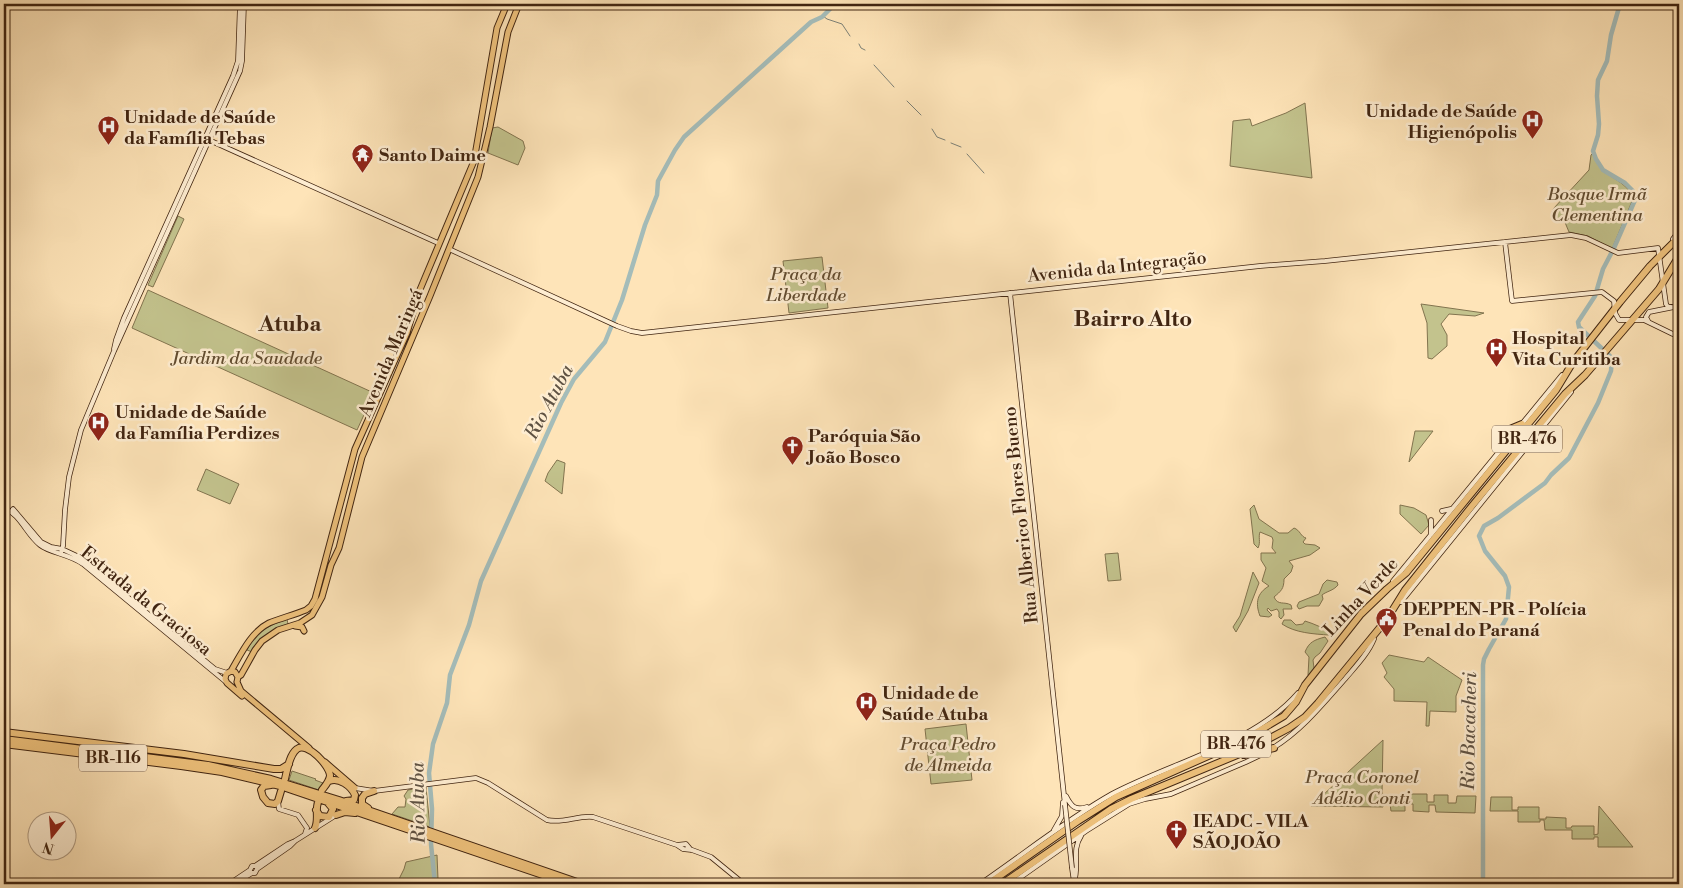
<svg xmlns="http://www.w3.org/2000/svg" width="1683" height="888" font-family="'Libre Bodoni',serif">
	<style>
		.green { fill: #c3c38d; stroke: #82744f }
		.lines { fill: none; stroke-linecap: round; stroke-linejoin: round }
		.stream { stroke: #7c8076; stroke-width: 1 }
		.river { stroke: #a4bcb9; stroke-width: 4.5 }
		.secondary-casing { stroke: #412511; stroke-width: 5.5 }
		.primary-casing { stroke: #412511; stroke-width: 7 }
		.highway-casing { stroke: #412511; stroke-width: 8 }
		.secondary { stroke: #feedd1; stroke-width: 4 }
		.primary { stroke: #efc27c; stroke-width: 5 }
		.highway { stroke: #efc27c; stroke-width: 6 }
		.secondary-bridge-casing { stroke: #412511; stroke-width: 5.5; stroke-linecap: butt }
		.secondary-bridge { stroke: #feedd1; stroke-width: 4 }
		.labels { text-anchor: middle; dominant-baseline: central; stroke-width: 5; stroke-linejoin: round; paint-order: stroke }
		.shield { fill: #feedd1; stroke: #7a614b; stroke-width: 1 }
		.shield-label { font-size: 16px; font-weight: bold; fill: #412511 }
		.poi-label { font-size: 18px; font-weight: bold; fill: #412511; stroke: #feedd1; text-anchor: start }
		.park-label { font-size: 18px; font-style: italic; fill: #624c30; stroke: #feedd1 }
		.street-label { font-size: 18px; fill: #412511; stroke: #feedd1 }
		.water-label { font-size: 19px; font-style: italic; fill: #5f5243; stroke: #feedd1 }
		.district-label { font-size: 22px; font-weight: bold; fill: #412511; stroke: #feedd1 }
	</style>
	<rect width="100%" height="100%" fill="#fee4b8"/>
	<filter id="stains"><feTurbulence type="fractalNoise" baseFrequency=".004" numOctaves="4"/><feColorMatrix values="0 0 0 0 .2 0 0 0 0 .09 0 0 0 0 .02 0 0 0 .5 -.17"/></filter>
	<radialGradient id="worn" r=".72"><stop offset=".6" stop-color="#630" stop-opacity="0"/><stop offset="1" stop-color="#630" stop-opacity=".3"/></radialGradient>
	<path class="green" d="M1305 103 1312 178 1230 166 1233 121 1250 119 1252 126 1286 113Z
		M498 127 523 141 525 148 518 165 488 153 492 128Z
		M1593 153C1595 159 1599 166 1604 171 1614 180 1629 184 1633 199L1612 249 1588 236 1569 232 1564 220 1552 219V212L1554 208 1589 170 1591 155Z
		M178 216 184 219 153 287 148 285Z
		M822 257 828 308 789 313 783 261Z
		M148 290 374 393 357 430 132 328Z
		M1421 304 1484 313 1475 316 1449 314 1441 324 1447 335V346L1432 359 1428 358 1427 323Z
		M1415 431H1433L1409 462Z
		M557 460 565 463 562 494 545 481 548 473Z
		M206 469 239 484 230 504 197 490Z
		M1254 505 1259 519 1279 533H1288L1294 528C1300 530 1301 537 1306 538L1303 542 1305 544 1315 545 1320 548 1310 555 1289 561 1293 566 1291 572 1284 579C1284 589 1281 591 1274 597 1278 606 1284 601 1291 605L1292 609H1283L1284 615 1281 619 1279 617V612L1277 609 1271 611 1268 608 1267 610 1272 615 1269 617 1260 616C1255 603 1257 593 1269 586L1262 581 1266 568 1261 560V553H1276L1272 548 1273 540 1272 537 1260 532C1258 537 1261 542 1258 548L1254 544 1250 509Z
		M1400 505 1414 508 1426 515 1429 525 1421 534 1400 514Z
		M1118 553 1121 580 1108 581 1105 554Z
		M1253 572 1259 583 1248 611 1236 632 1233 627 1240 616Z
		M1327 580 1337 582 1338 585C1333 591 1327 591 1322 595L1323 599 1319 606H1307L1299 609 1297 606 1299 602 1319 594 1323 584Z
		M287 619 288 624C271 630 262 637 252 652L247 650C253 633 270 625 287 619Z
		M1284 620H1291L1296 625 1303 624 1305 621C1315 624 1322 628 1332 632L1329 635C1314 634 1295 633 1282 624Z
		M1325 637 1328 641 1320 653 1315 657 1313 660 1314 668 1312 675H1308L1309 657 1305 652C1309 642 1314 640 1325 637Z
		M1389 655 1424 662 1428 657 1462 680 1456 696V712L1430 711 1429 726H1426L1427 702 1394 701V689L1384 677 1387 673 1382 663Z
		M966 724 972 780 931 784 925 729Z
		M1383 740 1382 794H1381V800H1388V795H1403V801H1409L1410 794H1427V802H1434V795H1448V803H1456L1457 796H1476L1475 813 1436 812 1435 805H1429V812L1413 811V804H1405V811H1391L1390 804H1383V807L1311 806Z
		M292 771 316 779 315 780 323 783 319 790 289 780Z
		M426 787 430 827 392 814 398 807H405L406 799 404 796 408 790Z
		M1491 797H1512V810H1518V807H1539V819H1546V817L1566 818V828H1571L1572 826H1594V835L1598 834 1599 806 1633 847H1598V837H1594V839H1572V830H1545L1544 820H1540V822H1518V811H1490Z
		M437 855 438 879 448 881V884H401L398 881 404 869 406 862Z
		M1409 880H1478V884H1409Z"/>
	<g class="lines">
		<path class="stream" d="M823 16 827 19 842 24 850 36
			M859 44 861 48 865 50
			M874 65 894 87
			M907 101 921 115
			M932 129 937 137 945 140
			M951 143 961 147
			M967 154 984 173
			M1477 884 1482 879"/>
		<path class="river" d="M435 884 431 844 432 809 429 773 433 744 447 703 450 675 469 625 481 581 561 403 574 379 605 342 622 300 645 225 657 195 658 181 675 150 684 137 811 22 822 17 835 4
			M1483 884V665L1484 659 1489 649 1506 619 1509 587 1505 576 1485 551 1479 536 1484 526 1498 518 1545 483 1551 475 1569 458 1598 403 1611 371 1612 358 1579 327 1578 322 1595 296 1603 269 1614 248 1635 200 1633 191 1625 183 1603 170 1596 159 1593 151 1598 135 1599 124 1597 96 1598 80 1607 61 1611 35 1620 4"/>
		<defs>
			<path id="secondary" d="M209 140 438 243
				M1673 239 1679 231
				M1505 242 1512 301 1602 292 1614 301 1615 313 1619 320H1644L1679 337
				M449 249 617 326 631 331 642 333 1260 266 1325 261 1571 235 1586 238 1618 253 1658 248 1666 304 1668 307H1671
				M1010 293 1065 805
				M1648 321 1646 317 1649 312 1679 306
				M114 349 116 340 124 318 233 76 238 61 240 4
				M4 508C21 515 26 534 40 545 50 553 69 554 83 564L226 682
				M13 509 41 542 51 547 62 549 79 557 215 669 227 673
				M1442 511 1451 509
				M1431 535V520
				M61 553 63 546 65 510 69 477 81 430 114 351 240 71 242 61 244 4
				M1393 581 1562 375
				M1401 602 1571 392
				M1273 748C1302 730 1322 705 1345 679 1355 667 1368 654 1374 639
				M355 788 374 791 476 778 488 783 547 820C563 824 578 815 593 817L677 845 683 849 692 850 711 857 744 884
				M1066 796C1071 806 1075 811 1087 807
				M278 801 279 809 298 815 307 828 305 834
				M1054 830 1062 816 1063 802
				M677 845 686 844 691 850
				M1072 868 1074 882
				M252 873H255L257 869 290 846 295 841
				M545 879 557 884
				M1074 882C1080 865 1071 851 1081 836
				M229 884 250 870 252 866H255L288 844 295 841 333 817
				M234 884 252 873
				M980 884C1024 854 1066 820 1112 794 1170 763 1254 744 1298 693
				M1011 884 1086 831 1129 804 1145 799 1171 794 1246 762 1267 752"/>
			<path id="primary" d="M295 626 302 627 304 631
				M231 671C241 654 251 632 269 623 281 618 294 615 306 610L311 606 315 599 355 449 407 333 419 292 474 161 497 28 507 4
				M238 677 235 672 231 671 226 674 225 679 227 683 242 696
				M237 682 238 677 241 675 255 650 262 641 278 630 300 623 312 615 322 597 331 565 339 548 362 457 430 296 478 177 490 127 508 32 519 4
				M237 682 241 691 309 748
				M325 762 355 788"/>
			<path id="highway" d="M1522 424 1510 429 1508 434 1515 441 1526 448
				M4 732 184 754 274 769H281L289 764
				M4 739 208 765 271 779 339 800 583 884
				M4 744 181 766 222 772 280 786 569 884
				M1244 755 1274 748
				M285 779C287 771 289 755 297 749 307 741 330 766 330 776 329 782 325 786 322 790
				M329 781C339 777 351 786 355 795L354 800 346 801
				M271 785 264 786 261 790 263 797 268 803 275 804 278 801 281 791
				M368 808 362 804V798L365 794 374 791
				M316 810 320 816 329 817 333 809 328 803
				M336 815 345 812 355 813
				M315 828C319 820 315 811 318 802
				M988 884 1078 821 1116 797 1242 741 1284 716 1296 702 1305 685 1361 614 1387 589 1406 573 1556 390 1573 362 1620 302 1650 266 1679 237
				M1002 884 1111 809 1131 799 1242 753 1289 728 1305 717 1318 703 1387 619 1405 590 1472 506 1565 394 1585 375 1659 289 1679 256"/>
		</defs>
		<use href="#secondary" class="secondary-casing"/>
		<use href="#primary" class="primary-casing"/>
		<use href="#highway" class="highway-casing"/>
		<use href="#secondary" class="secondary"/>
		<use href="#primary" class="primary"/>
		<use href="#highway" class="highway"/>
		<defs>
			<path id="secondary-bridge" d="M1065 805 1072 868"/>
		</defs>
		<use href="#secondary-bridge" class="secondary-bridge-casing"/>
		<use href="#secondary-bridge" class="secondary-bridge"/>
	</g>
	<defs>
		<symbol id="hospital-pin" viewBox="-11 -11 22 30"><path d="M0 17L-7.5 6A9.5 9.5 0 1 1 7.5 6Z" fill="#8f2418" stroke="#feedd1"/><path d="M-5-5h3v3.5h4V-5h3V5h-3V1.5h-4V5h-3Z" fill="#fff"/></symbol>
		<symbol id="temple-pin" viewBox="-11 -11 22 30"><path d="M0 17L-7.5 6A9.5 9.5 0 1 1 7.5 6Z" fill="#8f2418" stroke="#feedd1"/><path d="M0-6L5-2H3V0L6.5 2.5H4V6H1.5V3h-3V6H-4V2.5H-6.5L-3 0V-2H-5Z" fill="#fff"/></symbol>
		<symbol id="church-pin" viewBox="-11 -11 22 30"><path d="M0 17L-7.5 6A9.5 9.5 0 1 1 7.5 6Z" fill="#8f2418" stroke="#feedd1"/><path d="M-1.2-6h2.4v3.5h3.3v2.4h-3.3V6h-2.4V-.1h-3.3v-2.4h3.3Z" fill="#fff"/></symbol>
		<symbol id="civic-pin" viewBox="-11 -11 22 30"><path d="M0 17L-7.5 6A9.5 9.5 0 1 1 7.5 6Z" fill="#8f2418" stroke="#feedd1"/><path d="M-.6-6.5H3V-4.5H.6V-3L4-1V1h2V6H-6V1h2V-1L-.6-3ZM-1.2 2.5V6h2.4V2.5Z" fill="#fff"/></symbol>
	</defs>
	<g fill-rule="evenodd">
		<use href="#hospital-pin" x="1520" y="108" width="25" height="34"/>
		<use href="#hospital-pin" x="96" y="114" width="25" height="34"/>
		<use href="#temple-pin" x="350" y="142" width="25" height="34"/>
		<use href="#hospital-pin" x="1484" y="336" width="25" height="34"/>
		<use href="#hospital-pin" x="86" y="410" width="25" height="34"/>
		<use href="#church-pin" x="780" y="434" width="25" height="34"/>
		<use href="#civic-pin" x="1374" y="606" width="25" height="34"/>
		<use href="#hospital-pin" x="854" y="690" width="25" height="34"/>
		<use href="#church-pin" x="1164" y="818" width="25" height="34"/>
	</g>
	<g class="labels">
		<g class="shield">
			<rect x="1492" y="425.5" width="70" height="27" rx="4"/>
			<rect x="1201" y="730.5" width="70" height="27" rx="4"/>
			<rect x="79" y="744.5" width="68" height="27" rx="4"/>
		</g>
		<g class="shield-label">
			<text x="1527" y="439">BR-476</text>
			<text x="1236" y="744">BR-476</text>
			<text x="113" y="758">BR-116</text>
		</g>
		<g class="poi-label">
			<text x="1517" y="111" text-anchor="end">Unidade de Saúde<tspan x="1517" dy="21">Higienópolis</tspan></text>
			<text x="124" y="117">Unidade de Saúde<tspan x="124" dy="21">da Família Tebas</tspan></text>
			<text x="379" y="155">Santo Daime</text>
			<text x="1512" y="338">Hospital<tspan x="1512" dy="21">Vita Curitiba</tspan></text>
			<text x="115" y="412">Unidade de Saúde<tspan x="115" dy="21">da Família Perdizes</tspan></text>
			<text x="808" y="436">Paróquia São<tspan x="808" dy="21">João Bosco</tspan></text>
			<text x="1403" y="609">DEPPEN-PR - Polícia<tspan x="1403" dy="21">Penal do Paraná</tspan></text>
			<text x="882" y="693">Unidade de<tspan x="882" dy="21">Saúde Atuba</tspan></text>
			<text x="1193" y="821">IEADC - VILA<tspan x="1193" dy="21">SÃO JOÃO</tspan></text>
		</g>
		<g class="park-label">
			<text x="1597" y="194">Bosque Irmã<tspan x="1597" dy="21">Clementina</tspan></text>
			<text x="806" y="274">Praça da<tspan x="806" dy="21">Liberdade</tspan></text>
			<text x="247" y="358">Jardim da Saudade</text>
			<text x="948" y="744">Praça Pedro<tspan x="948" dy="21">de Almeida</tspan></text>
			<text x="1362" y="777">Praça Coronel<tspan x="1362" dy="21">Adélio Conti</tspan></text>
		</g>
		<g class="street-label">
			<text transform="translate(1117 267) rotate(-6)">Avenida da Integração</text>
			<text transform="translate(391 353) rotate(-67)">Avenida Maringá</text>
			<text transform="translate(1021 515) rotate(-96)">Rua Alberico Flores Bueno</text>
			<text transform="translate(1361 597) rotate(-47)">Linha Verde</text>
			<text transform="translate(146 601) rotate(39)">Estrada da Graciosa</text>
		</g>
		<g class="water-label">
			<text transform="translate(549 402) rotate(-62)">Rio Atuba</text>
			<text transform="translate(1469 731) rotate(-89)">Rio Bacacheri</text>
			<text transform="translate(418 803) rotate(-91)">Rio Atuba</text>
		</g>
		<g class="district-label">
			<text x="1133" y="319">Bairro Alto</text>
			<text x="290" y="324">Atuba</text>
		</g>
	</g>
	<rect width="1683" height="888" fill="none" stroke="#fee4b8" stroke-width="20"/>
	<rect x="5" y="5" width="1673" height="878" fill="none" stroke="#412511" stroke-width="2.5"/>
	<rect x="10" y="10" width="1663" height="868" fill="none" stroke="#412511"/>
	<g transform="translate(52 836) rotate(197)"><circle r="24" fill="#feedd1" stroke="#b29d84"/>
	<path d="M0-4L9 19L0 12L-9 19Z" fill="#8f2418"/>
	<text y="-8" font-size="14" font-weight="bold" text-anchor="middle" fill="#412511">N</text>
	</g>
	<rect width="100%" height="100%" filter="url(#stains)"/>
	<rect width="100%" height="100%" fill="url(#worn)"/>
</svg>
